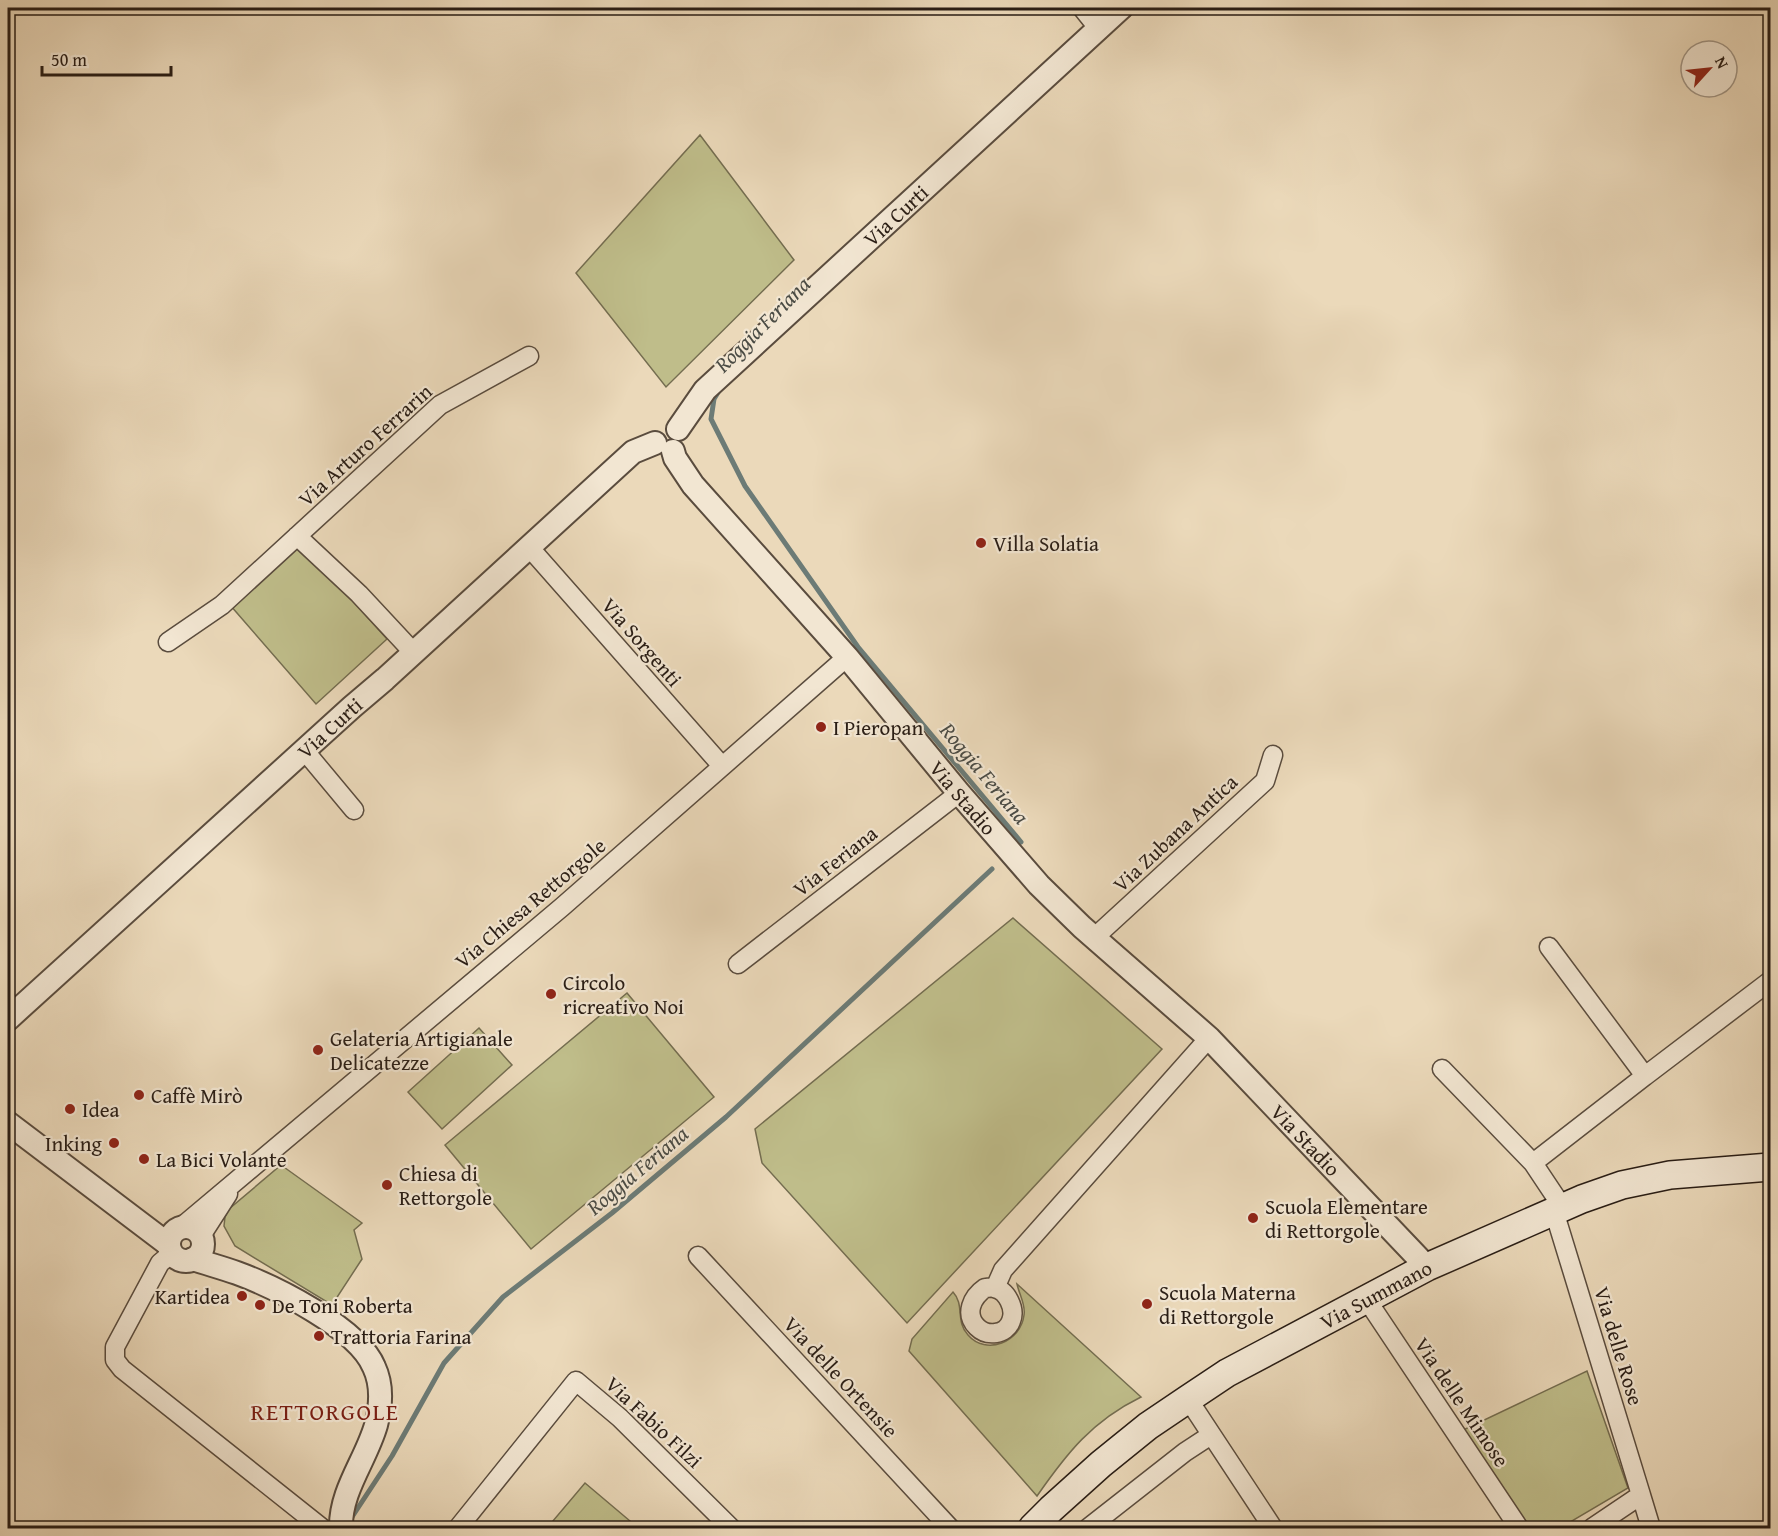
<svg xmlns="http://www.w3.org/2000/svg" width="1778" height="1536" font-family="'Gentium Book Plus',serif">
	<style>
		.green { fill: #bfbd8a; stroke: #746d50; stroke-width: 1.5 }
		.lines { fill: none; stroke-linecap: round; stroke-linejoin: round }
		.stream { stroke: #6c7b76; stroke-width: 5 }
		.minor-casing { stroke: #5a4c3e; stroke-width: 21 }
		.tertiary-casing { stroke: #5a4c3e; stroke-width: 26 }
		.secondary-casing { stroke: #291d15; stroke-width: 30 }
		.minor { stroke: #f2e6d2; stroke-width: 18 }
		.tertiary { stroke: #f2e6d2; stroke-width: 22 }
		.secondary { stroke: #f2e6d2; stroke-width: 27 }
		.poi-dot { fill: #8f2418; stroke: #f2e6d2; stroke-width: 2 }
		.labels { text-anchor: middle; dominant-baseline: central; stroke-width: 4.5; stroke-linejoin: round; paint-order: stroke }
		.street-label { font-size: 21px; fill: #291d15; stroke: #f2e6d2 }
		.poi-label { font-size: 21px; fill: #291d15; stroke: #f2e6d2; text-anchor: start }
		.water-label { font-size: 22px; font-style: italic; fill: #4b4c45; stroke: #f2e6d2 }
		.quarter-label { font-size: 24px; letter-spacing: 1.5px; fill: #7a1f14; stroke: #f2e6d2 }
	</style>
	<rect width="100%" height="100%" fill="#ebd9ba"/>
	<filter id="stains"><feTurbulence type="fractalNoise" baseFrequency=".00333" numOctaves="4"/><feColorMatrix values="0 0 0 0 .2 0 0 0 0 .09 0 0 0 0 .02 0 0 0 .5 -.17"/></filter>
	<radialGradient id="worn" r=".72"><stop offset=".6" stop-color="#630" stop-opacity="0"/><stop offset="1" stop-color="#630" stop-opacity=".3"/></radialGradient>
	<path class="green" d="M700 135 794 260 666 387 576 273Z
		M297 539 387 639 316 704 224 598Z
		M1013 918 1162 1049 907 1323 762 1163 755 1129Z
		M627 993 714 1097 531 1249 445 1145Z
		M479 1028 512 1065 442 1129 408 1092Z
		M281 1165 362 1223 354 1230 362 1259 332 1305 235 1246 224 1226 225 1217 229 1209Z
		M1017 1284 1141 1397C1092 1421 1067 1453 1037 1496L909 1351 912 1339 953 1292C965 1305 955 1321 968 1335 986 1356 1021 1342 1024 1315 1026 1305 1019 1294 1017 1284Z
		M1587 1371 1628 1488 1560 1528H1527L1461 1431Z
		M585 1483 630 1521 624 1528H547Z"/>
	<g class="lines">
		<path class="stream" d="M1127 16 1137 8
			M720 389 714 399 711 419 745 486 858 647 1021 842
			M350 1520 392 1456 444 1363 503 1297 612 1213 726 1117 992 869"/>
		<defs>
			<path id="minor" d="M1082 8 1098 28
				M297 536 359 594 414 653
				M529 547 722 766
				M168 642 222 605 440 405 529 356
				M304 750 354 810
				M1095 937 1265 781 1273 755
				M1549 947 1645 1076 1533 1163 1563 1208
				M738 964 959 793
				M1442 1069 1533 1163
				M1645 1076 1770 981
				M1554 1211 1641 1495 1592 1528
				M179 1229 562 907 847 657
				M201 1236 228 1194
				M172 1253 160 1263 115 1347V1360L122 1369 322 1528
				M698 1256 950 1528
				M985 1288C988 1288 991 1287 994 1288 1007 1290 1016 1309 1011 1321 1006 1335 987 1337 977 1327 964 1314 972 1297 985 1288Z
				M995 1288 1003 1270 1209 1038
				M1367 1300 1519 1528
				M1188 1399 1273 1528
				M1641 1495 1651 1528
				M458 1528 576 1381 620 1418 731 1528
				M1088 1528 1185 1452 1211 1435"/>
			<g id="tertiary">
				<path id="s1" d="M678 429 705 390 1121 8"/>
				<path id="s2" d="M673 451 675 458 693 485 847 657 959 793 1039 885 1082 927 1209 1038 1427 1267"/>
				<path id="s3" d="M8 1019 352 707 385 679 633 452 655 443"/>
				<path d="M8 1123 169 1245"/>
				<circle cx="186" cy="1244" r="17"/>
				<path d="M193 1259C208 1264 223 1268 237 1273 275 1287 358 1328 374 1367 383 1386 381 1406 376 1425 366 1460 340 1491 341 1528"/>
			</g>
			<g id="secondary">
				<path id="s4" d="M1032 1528 1051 1509 1101 1464 1148 1426 1188 1399 1227 1373 1427 1267 1582 1199 1622 1185 1670 1175 1770 1167"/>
			</g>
		</defs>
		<use href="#minor" class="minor-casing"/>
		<use href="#tertiary" class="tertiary-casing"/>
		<use href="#secondary" class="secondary-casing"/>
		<use href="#minor" class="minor"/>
		<use href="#tertiary" class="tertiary"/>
		<use href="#secondary" class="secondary"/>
	</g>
	<g class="poi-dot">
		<circle cx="981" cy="543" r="6"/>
		<circle cx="821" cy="727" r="6"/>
		<circle cx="551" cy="994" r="6"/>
		<circle cx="318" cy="1050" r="6"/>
		<circle cx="139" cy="1095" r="6"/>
		<circle cx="70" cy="1109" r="6"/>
		<circle cx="114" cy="1143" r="6"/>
		<circle cx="144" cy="1159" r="6"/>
		<circle cx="387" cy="1185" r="6"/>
		<circle cx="1253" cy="1218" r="6"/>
		<circle cx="242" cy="1296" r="6"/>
		<circle cx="1147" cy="1304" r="6"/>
		<circle cx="260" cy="1305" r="6"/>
		<circle cx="319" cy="1336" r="6"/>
	</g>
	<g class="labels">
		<g class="street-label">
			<text stroke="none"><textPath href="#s1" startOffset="306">Via Curti</textPath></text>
			<text transform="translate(365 445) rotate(-42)">Via Arturo Ferrarin</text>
			<text transform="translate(642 642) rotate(49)">Via Sorgenti</text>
			<text stroke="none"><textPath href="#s3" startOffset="434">Via Curti</textPath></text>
			<text stroke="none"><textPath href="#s2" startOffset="453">Via Stadio</textPath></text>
			<text transform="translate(1175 833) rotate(-43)">Via Zubana Antica</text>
			<text transform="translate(835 861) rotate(-38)">Via Feriana</text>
			<text transform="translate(530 903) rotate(-40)">Via Chiesa Rettorgole</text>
			<text stroke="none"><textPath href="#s2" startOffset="938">Via Stadio</textPath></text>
			<text stroke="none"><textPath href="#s4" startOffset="418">Via Summano</textPath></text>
			<text transform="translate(1619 1346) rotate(73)">Via delle Rose</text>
			<text transform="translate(841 1377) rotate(47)">Via delle Ortensie</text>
			<text transform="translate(1462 1402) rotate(56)">Via delle Mimose</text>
			<text transform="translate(654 1422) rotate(43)">Via Fabio Filzi</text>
		</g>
		<g class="poi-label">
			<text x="993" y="543">Villa Solatia</text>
			<text x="833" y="727">I Pieropan</text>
			<text x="563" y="982">Circolo<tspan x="563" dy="24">ricreativo Noi</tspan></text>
			<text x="330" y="1038">Gelateria Artigianale<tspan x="330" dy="24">Delicatezze</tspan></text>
			<text x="151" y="1095">Caffè Mirò</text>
			<text x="82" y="1109">Idea</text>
			<text x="102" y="1143" text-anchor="end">Inking</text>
			<text x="156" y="1159">La Bici Volante</text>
			<text x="399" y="1173">Chiesa di<tspan x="399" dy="24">Rettorgole</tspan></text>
			<text x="1265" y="1206">Scuola Elementare<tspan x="1265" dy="24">di Rettorgole</tspan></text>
			<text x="1159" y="1292">Scuola Materna<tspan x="1159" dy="24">di Rettorgole</tspan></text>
			<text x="230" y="1296" text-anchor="end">Kartidea</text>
			<text x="272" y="1305">De Toni Roberta</text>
			<text x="331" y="1336">Trattoria Farina</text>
		</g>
		<g class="water-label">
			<text transform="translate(762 324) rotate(-45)">Roggia Feriana</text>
			<text transform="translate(985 773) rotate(50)">Roggia Feriana</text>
			<text transform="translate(637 1170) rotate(-40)">Roggia Feriana</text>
		</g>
		<g class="quarter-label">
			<text x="325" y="1411">RETTORGOLE</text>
		</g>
	</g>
	<rect width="1778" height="1536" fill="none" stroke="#ebd9ba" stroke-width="30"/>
	<rect x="9" y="9" width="1760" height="1518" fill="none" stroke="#291d15" stroke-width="3"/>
	<rect x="15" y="15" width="1748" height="1506" fill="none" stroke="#291d15" stroke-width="1.5"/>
	<g transform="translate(1709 69) rotate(63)"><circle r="28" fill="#f2e6d2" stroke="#a29686" stroke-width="1.5"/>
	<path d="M0-4.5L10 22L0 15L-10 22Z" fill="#8f2418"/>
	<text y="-9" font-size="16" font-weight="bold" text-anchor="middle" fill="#291d15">N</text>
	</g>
	<path d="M42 66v9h129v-9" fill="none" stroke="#291d15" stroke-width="3"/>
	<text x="51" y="66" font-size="18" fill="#291d15" stroke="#f2e6d2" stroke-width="4.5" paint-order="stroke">50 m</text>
	<rect width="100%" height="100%" filter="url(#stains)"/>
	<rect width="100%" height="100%" fill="url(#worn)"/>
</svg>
